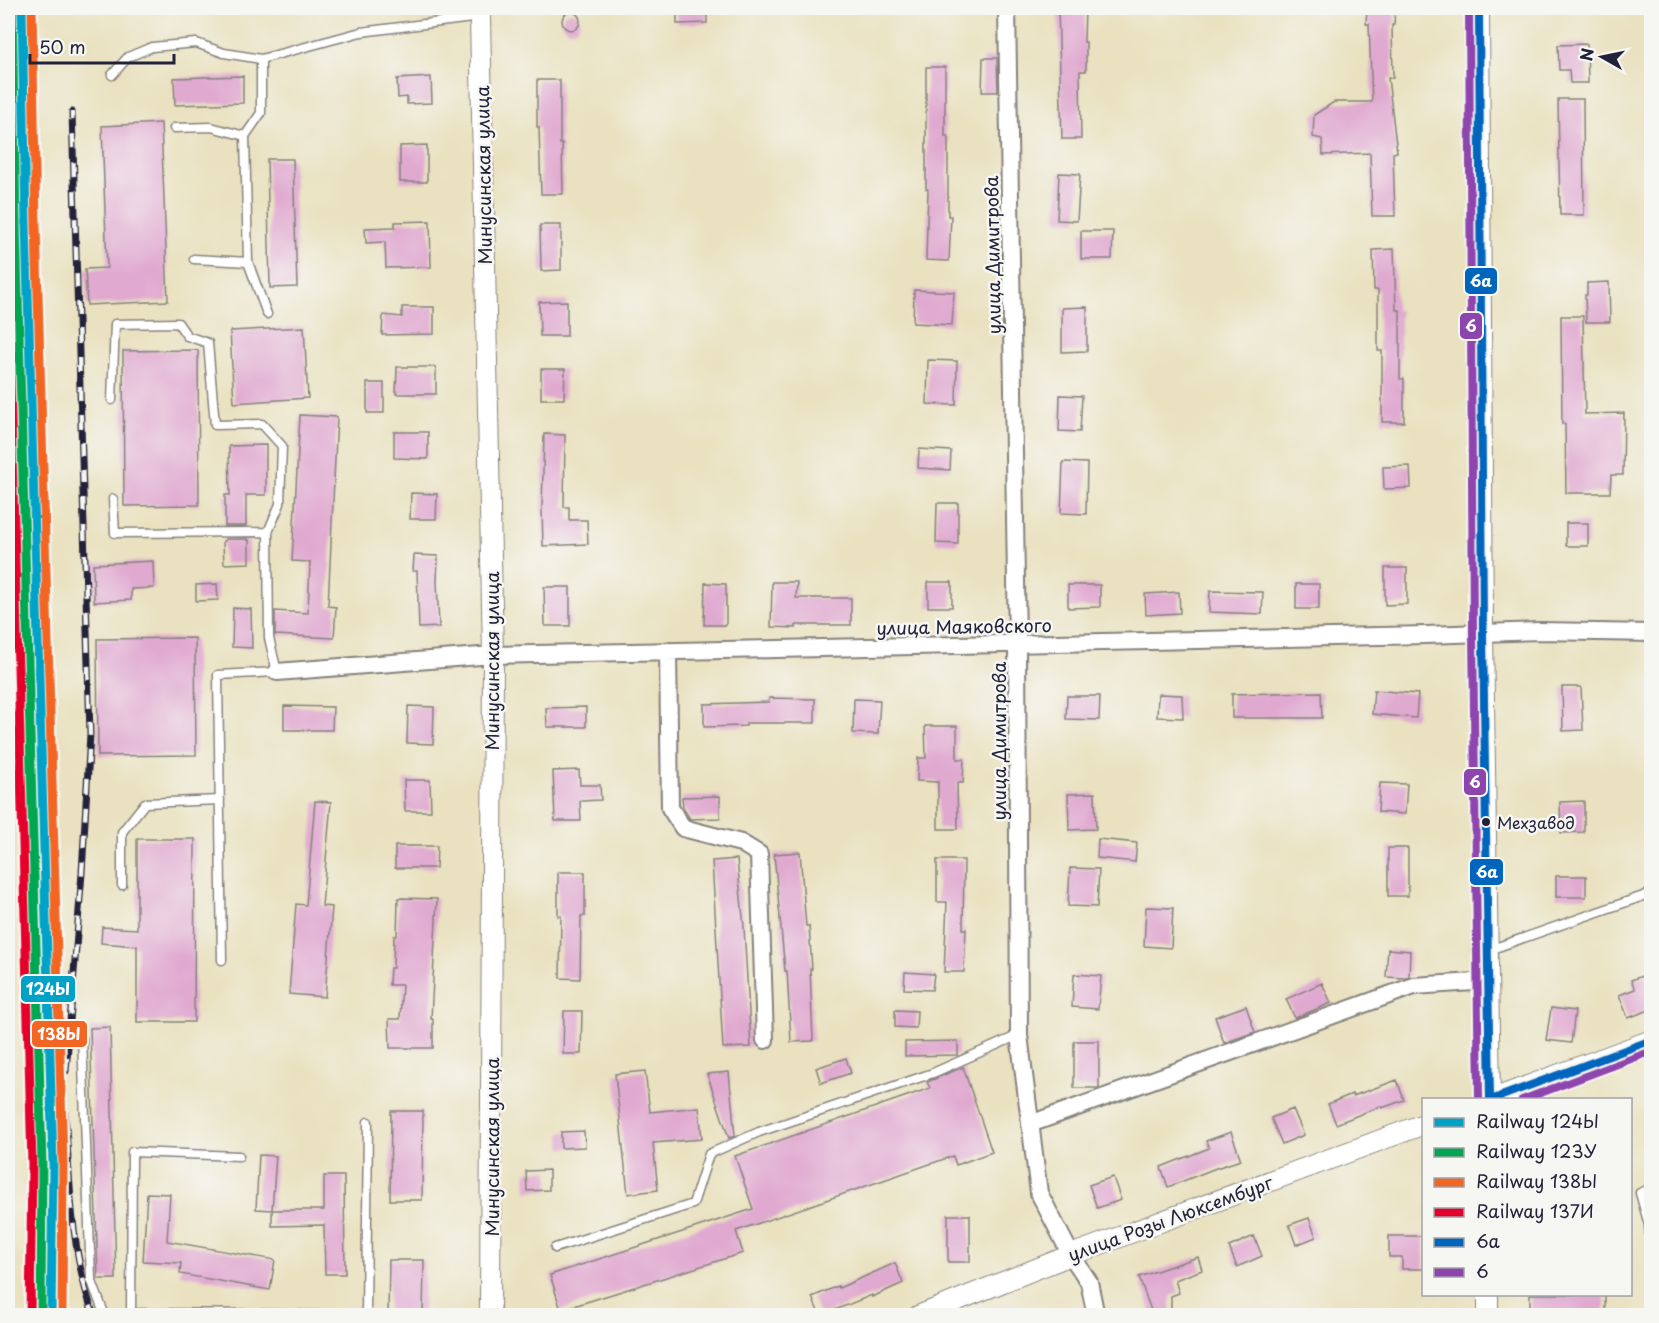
<svg xmlns="http://www.w3.org/2000/svg" width="1659" height="1323" font-family="'Playpen Sans',sans-serif">
	<style>
		.building { fill: #e0a9d0 }
		.lines { fill: none; stroke-linecap: round; stroke-linejoin: round }
		.service-casing { stroke: #86827d; stroke-width: 11 }
		.minor-casing { stroke: #86827d; stroke-width: 20 }
		.tertiary-casing { stroke: #86827d; stroke-width: 22 }
		.service { stroke: #fff; stroke-width: 8 }
		.minor { stroke: #fff; stroke-width: 16 }
		.tertiary { stroke: #fff; stroke-width: 20 }
		.rail-casing { stroke: #22223b; stroke-width: 7 }
		.rail { stroke: #f6f6f2; stroke-width: 4.5; stroke-dasharray: 14; stroke-linecap: butt }
		.bus-1-casing { stroke: #f6f6f2; stroke-width: 12 }
		.bus-2-casing { stroke: #f6f6f2; stroke-width: 12 }
		.bus-1 { stroke: #0065bd; stroke-width: 8 }
		.bus-2 { stroke: #8e44ad; stroke-width: 8 }
		.rail-1-casing { stroke: #f6f6f2; stroke-width: 14 }
		.rail-2-casing { stroke: #f6f6f2; stroke-width: 14 }
		.rail-3-casing { stroke: #f6f6f2; stroke-width: 14 }
		.rail-4-casing { stroke: #f6f6f2; stroke-width: 14 }
		.rail-1 { stroke: #02a2c7; stroke-width: 9 }
		.rail-2 { stroke: #00a651; stroke-width: 9 }
		.rail-3 { stroke: #f26522; stroke-width: 9 }
		.rail-4 { stroke: #e4002b; stroke-width: 9 }
		.bus-dot { fill: #22223b; stroke: #f6f6f2; stroke-width: 2 }
		.labels { text-anchor: middle; dominant-baseline: central; stroke-width: 5; stroke-linejoin: round; paint-order: stroke }
		.bus-label { font-size: 16px; fill: #22223b; stroke: #f6f6f2; text-anchor: start }
		.street-label { font-size: 18px; fill: #22223b; stroke: #f6f6f2 }
		.line-badge { stroke: #f6f6f2; stroke-width: 2 }
		.badge-label { font-size: 16px; text-anchor: middle; font-weight: bold; fill: #fff }
	</style>
	<rect width="100%" height="100%" fill="#f6f6f2"/>
	<filter id="ink" filterUnits="userSpaceOnUse"><feTurbulence type="fractalNoise" baseFrequency=".0167" numOctaves="2"/><feDisplacementMap in="SourceGraphic" scale="12" xChannelSelector="R" yChannelSelector="G"/><feConvolveMatrix kernelMatrix="1 2 1 2 8 2 1 2 1" color-interpolation-filters="sRGB"/></filter>
	<filter id="wash" filterUnits="userSpaceOnUse"><feTurbulence type="fractalNoise" baseFrequency=".008" numOctaves="4" result="noise"/><feDisplacementMap in="SourceGraphic" scale="24" xChannelSelector="R" yChannelSelector="G"/><feGaussianBlur stdDeviation="1.35" result="paint"/><feColorMatrix in="noise" values="0 0 0 0 0 0 0 0 0 0 0 0 0 0 0 0 0 1.4 0 .05"/><feComposite in="paint" operator="in"/></filter>
	<g filter="url(#wash)">
		<rect width="100%" height="100%" fill="#e9e1bf"/>
		<g id="blocks">
			<path class="building" d="M677 8H707V23L677 24Z
				M1058 8H1085L1084 42H1086V71H1080L1081 139H1062Z
				M1367 8H1395L1394 25H1392L1393 78H1388L1397 152 1393 153 1395 216H1372L1370 153 1323 155 1322 139 1313 137 1314 115 1334 102H1372L1369 24H1366Z
				M562 21a9 9 0 1 1 18 0a9 9 0 1 1-18 0Z
				M1587 44 1588 83H1570L1569 70H1559L1558 45Z
				M983 58H997L998 92H982Z
				M926 67H945V136H948V216H951L949 261 926 260 928 189H926Z
				M243 76V103L175 105 174 78Z
				M431 77 432 103 407 104V97L398 98 397 79Z
				M537 80H560V144H562L563 194H541L539 127H537Z
				M1558 99H1583L1584 215H1560Z
				M161 123 168 301 87 305 85 269 107 268 102 126Z
				M427 145V182H400V146Z
				M267 159H293L297 287 270 288Z
				M1059 173 1080 174 1077 221 1057 220Z
				M430 221 431 267 386 268 385 242 366 243 365 228 395 227V222Z
				M540 225H561V270L541 271Z
				M1081 231H1113L1112 259H1081Z
				M1394 249 1396 310H1400V379H1404V422H1382V351H1378V290H1374L1373 250Z
				M1609 282 1610 322H1586L1585 295H1587V283Z
				M914 290 954 292 952 325 913 323Z
				M567 301V336H540L539 302Z
				M402 307H434V334L382 335 383 315 402 317Z
				M1087 307V351L1062 352V308Z
				M1561 316H1583L1585 414 1624 413 1623 475H1611L1610 493H1566L1565 424H1562Z
				M304 327 308 398 234 403 230 331Z
				M198 350 199 505 124 506 123 351Z
				M928 360 957 361 956 405 927 404Z
				M397 367H436V394H396Z
				M541 369H565L564 399H541Z
				M367 383H384V413H367Z
				M1060 395 1082 396 1080 432 1059 431Z
				M300 415 337 417 328 606 336 607 334 638 275 635V611L308 613 310 562 292 561Z
				M394 432H428V459L394 458Z
				M544 434 565 435 564 507H569V520H587L588 544 543 546 542 508Z
				M266 445V495H246V526H225V495H230L229 446Z
				M919 449 951 451 950 470 918 468Z
				M1063 462 1087 463 1086 514 1061 513Z
				M1410 466 1411 488 1384 489 1383 467Z
				M411 493 437 494 436 519H410Z
				M937 503H958V544L936 543Z
				M1566 523H1588V546H1566Z
				M225 539H247V540H249V563L224 564 223 541H225Z
				M414 555 438 556 437 581 439 627 419 628 417 571H413Z
				M153 561 154 588 131 589V600L94 602 93 564Z
				M1385 568H1407V604L1385 605Z
				M772 582H797L796 598H851V625H796V628L771 627Z
				M928 582H952V607H928Z
				M705 583 726 584V625H704Z
				M217 584 218 600 196 601V585Z
				M1296 584H1319V609H1296Z
				M1068 585H1100V607L1068 608Z
				M544 587H570V626H545Z
				M1210 591 1263 592 1262 614 1209 612Z
				M1179 592 1180 613 1146 615 1145 594Z
				M233 608 251 609 252 648 232 647Z
				M195 638 196 755 98 756 97 639Z
				M1562 687H1581L1583 730 1563 731Z
				M1374 690 1418 694 1416 718 1372 714Z
				M1321 692 1322 718H1232V694Z
				M1158 694 1182 695 1183 718 1157 717Z
				M1067 696H1100L1099 720 1066 719Z
				M769 698 815 699V723H746V726L704 727V704L769 702Z
				M854 699 880 700 878 734 853 733Z
				M284 706 333 707 332 730H284Z
				M408 706 434 707 433 744 407 743Z
				M586 707V727H547L546 708Z
				M925 726H957V759H964L963 783H957L958 829H938V782L917 781 918 758H926Z
				M579 770 580 785H600L601 800 580 801 581 821H555L553 771Z
				M404 780H430L431 811H405Z
				M1380 783 1407 784 1405 814 1378 812Z
				M1095 793 1096 829 1069 830 1068 794Z
				M720 796V818L690 819 683 808 682 797Z
				M315 801 331 802 322 906 332 907 325 997 289 994 296 904 306 905Z
				M1584 801V832L1561 833 1560 802Z
				M137 839H195L194 1022H137V946L101 943 102 927 137 929Z
				M1098 839 1137 843 1135 862 1097 858Z
				M395 846H437L436 868H395Z
				M1388 848H1408V896H1388Z
				M800 852 806 926H809L812 969H810L813 1041 791 1042 787 971H785L774 854Z
				M737 859 744 927 751 1047 723 1048 712 861Z
				M937 860H964L963 929H966L964 972H944L947 902H937Z
				M1070 868 1099 869 1097 907 1068 906Z
				M558 872H585V916H581L580 979 560 978 561 916H558Z
				M1556 876H1586V897H1556Z
				M398 898 437 899 431 1019H433V1048H390L389 1019H400L402 985H389L390 968H393L394 936H397Z
				M1146 907 1173 908 1171 948 1144 946Z
				M1388 949 1410 951 1409 977 1405 978 1386 977Z
				M905 972 934 974 932 990 904 989Z
				M1074 974 1101 976 1098 1009 1072 1007Z
				M1645 975 1652 992V1009L1628 1018 1619 995 1635 989 1631 980Z
				M1322 983 1331 1003 1295 1018 1286 999Z
				M1246 1006 1255 1032 1224 1043 1215 1017Z
				M1551 1008 1575 1011 1571 1043 1546 1040Z
				M895 1010 917 1011 916 1028 895 1027Z
				M564 1011H582L581 1054H563Z
				M110 1027 116 1279H98L90 1028Z
				M958 1041V1055L905 1056V1042Z
				M1074 1041H1099V1088H1074Z
				M846 1058 851 1073 821 1083 816 1068Z
				M963 1067 992 1152 956 1165 953 1156 736 1231 743 1253 561 1310 550 1275 753 1209 735 1156 930 1088 927 1082Z
				M645 1071 650 1112 699 1107 702 1139 653 1143 658 1190 628 1194 615 1074Z
				M729 1072 735 1136 729 1138 707 1074Z
				M1397 1080 1404 1100 1382 1108 1381 1106 1336 1124 1328 1104 1352 1094 1353 1096Z
				M1293 1109 1304 1135 1282 1144 1271 1118Z
				M391 1111H423L422 1200H390Z
				M584 1131 585 1147 561 1148V1132Z
				M1231 1132 1241 1160 1216 1168 1168 1187 1161 1167 1209 1148 1206 1141Z
				M259 1155 276 1156 272 1210 256 1209Z
				M549 1170V1190L527 1191 526 1171Z
				M324 1176H344L345 1274H325L324 1225 272 1226V1210H324Z
				M1113 1177 1121 1200 1097 1208 1089 1185Z
				M147 1193 170 1194 167 1241 275 1260 270 1290 180 1274 181 1263 143 1261Z
				M948 1215H970V1262H948Z
				M1309 1218 1316 1237 1296 1245 1289 1225Z
				M1254 1236 1262 1256 1237 1267 1229 1247Z
				M1389 1236H1424V1269H1402V1257H1389Z
				M1198 1257 1202 1270 1175 1280 1179 1293 1171 1296V1316H1153L1139 1277Z
				M389 1260H424L423 1316H388Z
				M895 1263 903 1283 872 1297V1295L820 1316 812 1297 838 1286 839 1288Z
				M1530 1294H1605V1316H1530Z"/>
		</g>
	</g>
	<g filter="url(#ink)">
		<use href="#blocks" fill-opacity="0" stroke="#86827d" stroke-width="1.5"/>
		<g class="lines">
			<defs>
				<path id="service" d="M261 59V113L245 136 248 262 267 314
					M112 75 128 57 152 47 196 43 224 53 261 59 361 32 480 17
					M174 128 211 127 245 136
					M194 259 248 262
					M112 400 115 324 178 323 187 336 208 343 215 425 262 424 282 446 280 504 268 532 269 638 277 672 218 675 222 960
					M113 499 115 533 268 532
					M122 885V832L145 803 220 800
					M1489 950 1652 893
					M82 1038 91 1279 105 1316
					M1652 1188 1640 1193 1649 1225 1652 1270
					M555 1248 693 1204 709 1154 759 1132 933 1073 1019 1035
					M131 1313 272 1314
					M131 1316 132 1152 239 1156
					M271 1316 272 1314 351 1316
					M366 1316 368 1122"/>
				<path id="minor" d="M1007 8 1017 644 1019 1035 1039 1193 1071 1255 1089 1282 1096 1316
					M668 651 670 808 683 828 741 843 759 854 765 1040
					M277 672 493 655 1426 635 1540 631 1652 633
					M1030 1124 1414 986 1489 981"/>
				<path id="tertiary" d="M481 8 480 17 493 655 490 1316
					M1479 8 1483 634 1490 1100
					M1490 1100 1652 1040
					M918 1316 1071 1255 1424 1124
					M1488 1316V1294"/>
			</defs>
			<use href="#service" class="service-casing"/>
			<use href="#minor" class="minor-casing"/>
			<use href="#tertiary" class="tertiary-casing"/>
			<use href="#service" class="service"/>
			<use href="#minor" class="minor"/>
			<use href="#tertiary" class="tertiary"/>
			<defs>
				<path id="rail" d="M66 1071 82 873 90 734 72 112
					M65 1112C70 1180 70 1251 94 1316"/>
			</defs>
			<use href="#rail" class="rail-casing"/>
			<use href="#rail" class="rail"/>
			<defs>
				<path id="bus-1" d="M1479 8 1483 634 1490 1100
					M1491 1100 1652 1040"/>
				<path id="bus-2" d="M1469 8 1473 634 1479 1100
					M1522 1100 1652 1051"/>
			</defs>
			<use href="#bus-1" class="bus-1-casing"/>
			<use href="#bus-2" class="bus-2-casing"/>
			<use href="#bus-1" class="bus-1"/>
			<use href="#bus-2" class="bus-2"/>
			<defs>
				<path id="rail-1" d="M22 8 26 225 53 1164 51 1316"/>
				<path id="rail-2" d="M12 8 16 225 42 1164 41 1316"/>
				<path id="rail-3" d="M32 8 36 225 63 1164 62 1316"/>
				<path id="rail-4" d="M8 312 32 1164 30 1316"/>
			</defs>
			<use href="#rail-1" class="rail-1-casing"/>
			<use href="#rail-2" class="rail-2-casing"/>
			<use href="#rail-3" class="rail-3-casing"/>
			<use href="#rail-4" class="rail-4-casing"/>
			<use href="#rail-1" class="rail-1"/>
			<use href="#rail-2" class="rail-2"/>
			<use href="#rail-3" class="rail-3"/>
			<use href="#rail-4" class="rail-4"/>
		</g>
	</g>
	<circle class="bus-dot" cx="1486" cy="822" r="5"/>
	<g class="labels">
		<g class="bus-label">
			<text x="1497" y="822">Мехзавод</text>
		</g>
		<g class="street-label">
			<text transform="translate(483 175) rotate(-91)">Минусинская улица</text>
			<text transform="translate(992 255) rotate(-91)">улица Димитрова</text>
			<text transform="translate(964 626) rotate(-1)">улица Маяковского</text>
			<text transform="translate(491 661) rotate(-90)">Минусинская улица</text>
			<text transform="translate(998 741) rotate(-90)">улица Димитрова</text>
			<text transform="translate(491 1147) rotate(-90)">Минусинская улица</text>
			<text transform="translate(1170 1218) rotate(-20)">улица Розы Люксембург</text>
		</g>
	</g>
	<g class="line-badge">
		<rect x="1464" y="267" width="34" height="28" rx="6" fill="#0065bd"/>
		<rect x="1459" y="312" width="24" height="28" rx="6" fill="#8e44ad"/>
		<rect x="1463" y="768" width="24" height="28" rx="6" fill="#8e44ad"/>
		<rect x="1469" y="858" width="35" height="28" rx="6" fill="#0065bd"/>
		<rect x="20" y="975" width="56" height="28" rx="6" fill="#02a2c7"/>
		<rect x="31" y="1020" width="57" height="28" rx="6" fill="#f26522"/>
	</g>
	<g class="badge-label">
		<text x="1481" y="287">6а</text>
		<text x="1471" y="332">6</text>
		<text x="1475" y="788">6</text>
		<text x="1487" y="878">6а</text>
		<text x="48" y="995">124Ы</text>
		<text x="59" y="1040">138Ы</text>
	</g>
	<rect width="1659" height="1323" fill="none" stroke="#f6f6f2" stroke-width="30"/>
	<rect x="1422" y="1098" width="210" height="198" fill="#f6f6f2" stroke="#a1a1a9" stroke-width="1.5"/>
	<rect x="1434" y="1118" width="30" height="9" fill="#02a2c7" stroke="#a1a1a9" stroke-width="1.5"/>
	<text x="1476" y="1128" font-size="18" fill="#22223b">Railway 124Ы</text>
	<rect x="1434" y="1148" width="30" height="9" fill="#00a651" stroke="#a1a1a9" stroke-width="1.5"/>
	<text x="1476" y="1158" font-size="18" fill="#22223b">Railway 123У</text>
	<rect x="1434" y="1178" width="30" height="9" fill="#f26522" stroke="#a1a1a9" stroke-width="1.5"/>
	<text x="1476" y="1188" font-size="18" fill="#22223b">Railway 138Ы</text>
	<rect x="1434" y="1208" width="30" height="9" fill="#e4002b" stroke="#a1a1a9" stroke-width="1.5"/>
	<text x="1476" y="1218" font-size="18" fill="#22223b">Railway 137И</text>
	<rect x="1434" y="1238" width="30" height="9" fill="#0065bd" stroke="#a1a1a9" stroke-width="1.5"/>
	<text x="1476" y="1248" font-size="18" fill="#22223b">6а</text>
	<rect x="1434" y="1268" width="30" height="9" fill="#8e44ad" stroke="#a1a1a9" stroke-width="1.5"/>
	<text x="1476" y="1278" font-size="18" fill="#22223b">6</text>
	<g transform="translate(1602 57) rotate(279)" stroke="#f6f6f2" stroke-width="4.5" paint-order="stroke">
	<path d="M0-4.5L10 22L0 15L-10 22Z" fill="#22223b"/>
	<text y="-9" font-size="16" font-weight="bold" text-anchor="middle" fill="#22223b">N</text>
	</g>
	<path d="M30 54v9h144v-9" fill="none" stroke="#22223b" stroke-width="3"/>
	<text x="39" y="54" font-size="18" fill="#22223b" stroke="#f6f6f2" stroke-width="4.5" paint-order="stroke">50 m</text>
</svg>
